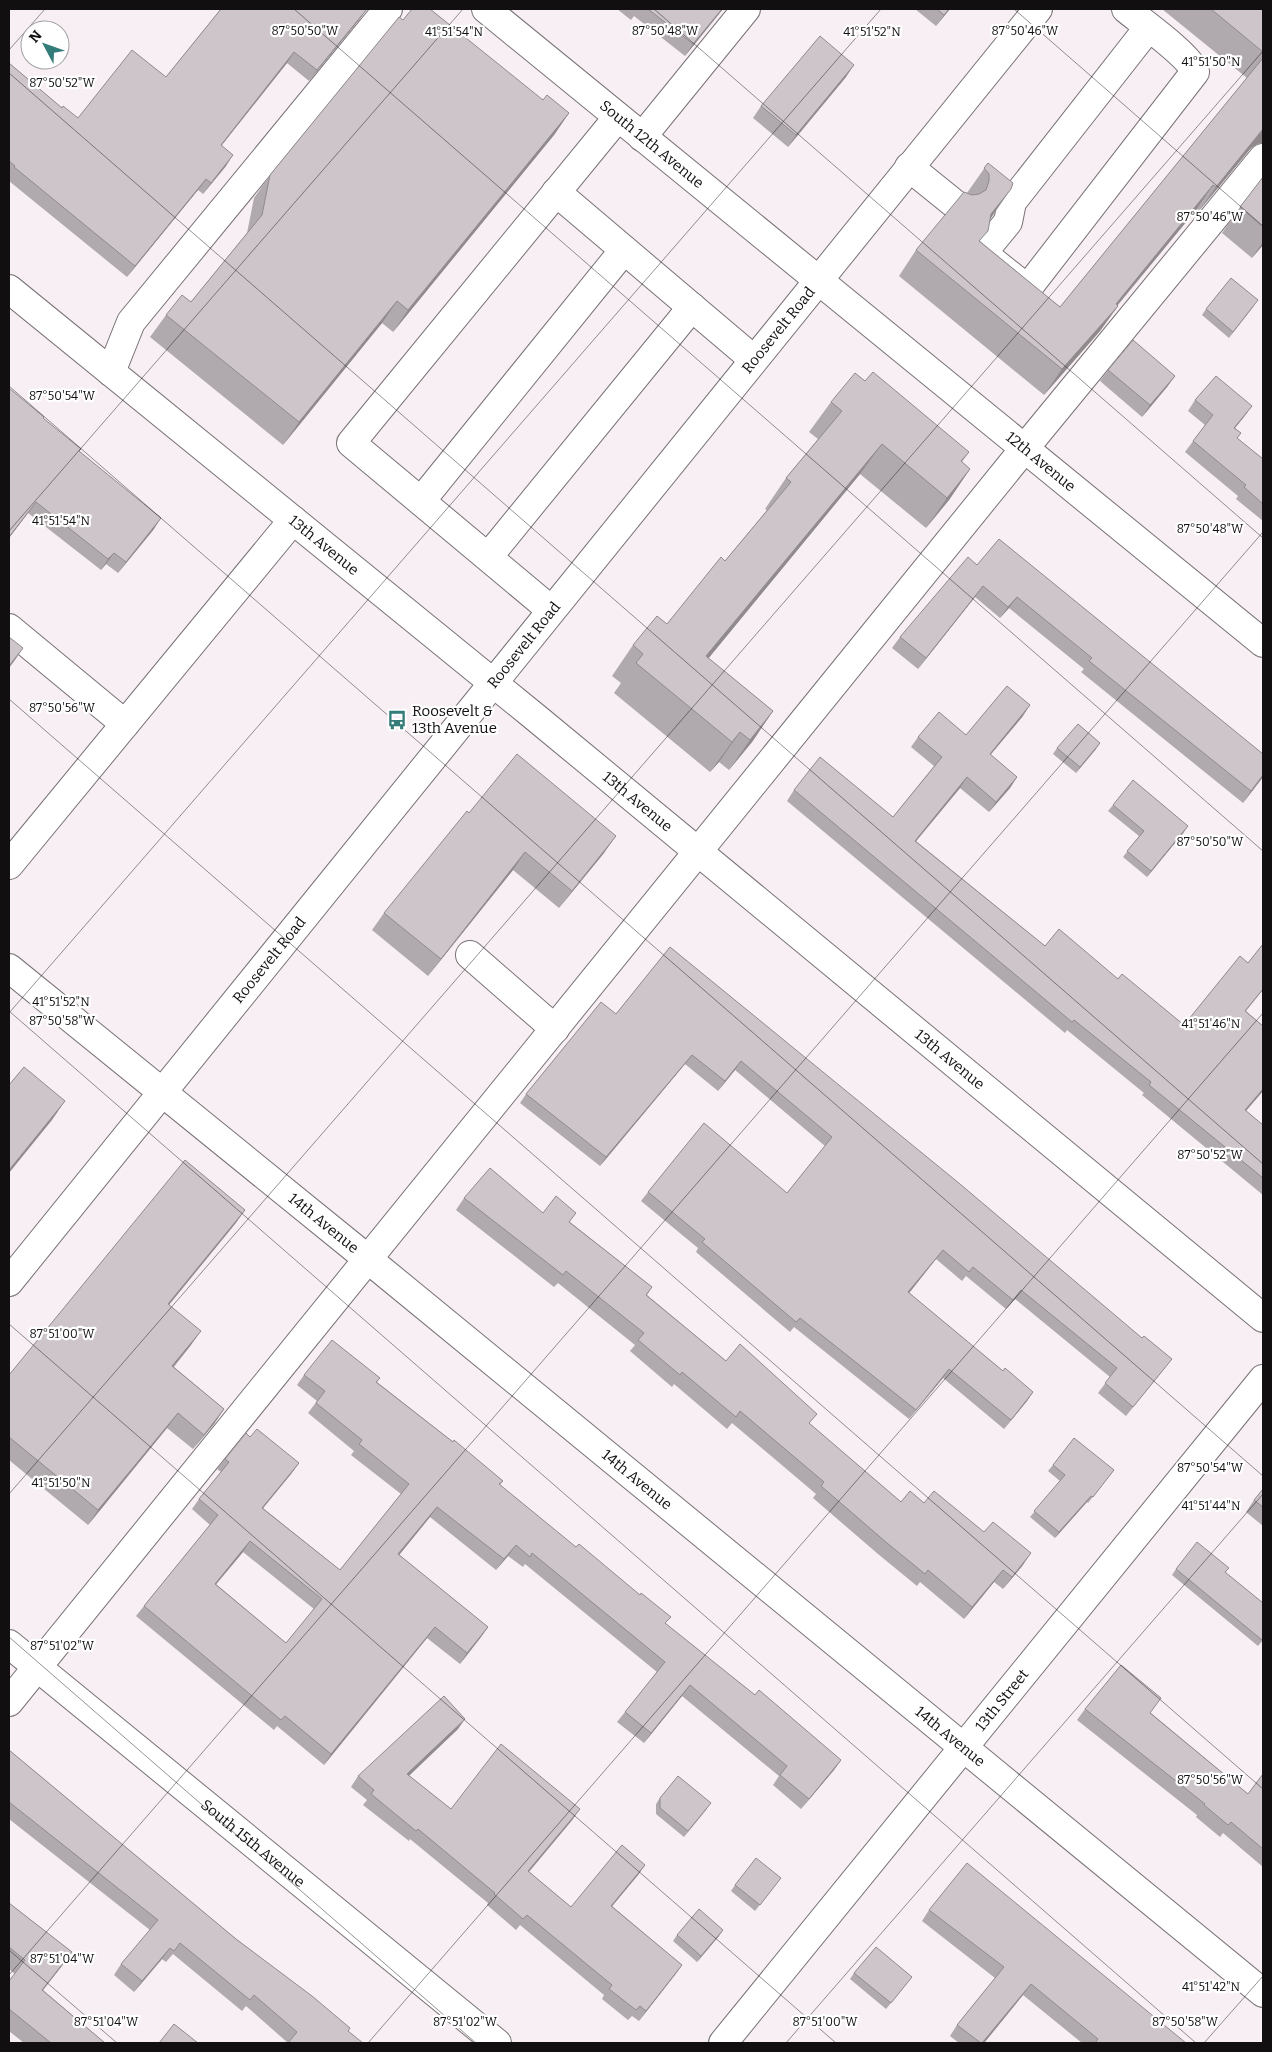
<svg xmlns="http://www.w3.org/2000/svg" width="1272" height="2052" font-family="Bitter,serif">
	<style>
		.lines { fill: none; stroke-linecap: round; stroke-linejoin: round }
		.minor-casing { stroke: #787175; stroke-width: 30 }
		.major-casing { stroke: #787175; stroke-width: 30 }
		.minor { stroke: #fff; stroke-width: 28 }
		.major { stroke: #fff; stroke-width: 28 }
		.wall { fill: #b0a9ae; fill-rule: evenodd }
		.shaded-wall { fill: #908a8d }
		.building { fill: #cdc5ca; stroke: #908a8d; fill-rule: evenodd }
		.ticks { fill: none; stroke: #120f11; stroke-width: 1; stroke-opacity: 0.45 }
		.labels { text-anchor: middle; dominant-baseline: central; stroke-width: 4.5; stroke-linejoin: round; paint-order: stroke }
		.street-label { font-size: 15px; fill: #120f11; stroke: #fff }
		.poi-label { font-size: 15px; fill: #120f11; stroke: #fff; text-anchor: start }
		.ticks-label { font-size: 12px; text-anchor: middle; fill: #120f11; stroke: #fff; stroke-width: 4.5; stroke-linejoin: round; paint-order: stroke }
	</style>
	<rect width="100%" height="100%" fill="#f7eff4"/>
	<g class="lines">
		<defs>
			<g id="minor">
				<path id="s1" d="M486 9 1263 643"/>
				<path d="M1126 9C1142 22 1190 56 1195 72L1031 284 1025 285 1020 283 985 255V250L1008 222 1012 202 1149 27"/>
				<path d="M642 137 746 9"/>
				<path d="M909 167 956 205"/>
				<path d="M556 192 753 359"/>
				<path id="s2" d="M9 289 535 717 1263 1318"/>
				<path d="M111 372 131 322 388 9"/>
				<path d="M421 501 624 250"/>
				<path d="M488 557 692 307"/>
				<path d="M551 610 351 443 618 117"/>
				<path d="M9 628 125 724"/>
				<path d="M9 865 293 520"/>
				<path d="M470 955 555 1029"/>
				<path id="s3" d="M9 968 369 1260 1263 1993"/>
				<path id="s4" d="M9 1644 497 2043"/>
				<path d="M9 1702 1024 449 1263 158"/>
				<path id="s5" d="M723 2043 1263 1379"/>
			</g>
			<g id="major">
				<path id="s6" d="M9 1282 1038 9"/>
			</g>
		</defs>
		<use href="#minor" class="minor-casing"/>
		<use href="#major" class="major-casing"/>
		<use href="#minor" class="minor"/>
		<use href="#major" class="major"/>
	</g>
	<path class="wall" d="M218 9H367L359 20 309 81 287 63 222 145 226 166 203 194 198 190 127 277 9 181V63L62 108 78 118 166 77 220 10Z
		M617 9H723L685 56 634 16 631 20Z
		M915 9H950L936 26Z
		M1162 9H1263V143L1257 144 1251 148 1198 212 1196 210 1118 305V306L1100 331 1044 395 899 276 916 250 967 193 988 163 993 215 990 220 980 241 1060 307 1247 78Z
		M403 20 543 100 569 113 554 135 393 332 382 323 283 445 150 337 166 315 191 302 247 233 254 198 270 175Z
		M846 77 788 147 753 118 761 106Z
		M1263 177V245L1252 258 1222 233 1240 207Z
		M1254 306 1229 338 1202 315 1206 309Z
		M1108 370 1175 376 1167 387 1142 417 1100 381Z
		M865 381 969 452 962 462 970 469 949 500 926 528 860 474 708 658 773 711 752 742 729 770 719 762 710 772 614 693 621 683 612 676 633 645 667 624 725 561 767 510 765 509 786 478 818 439 809 432 831 402Z
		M9 388 80 452 154 529 118 573 106 564 101 570 28 513 9 538Z
		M1195 400 1252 406 1235 428 1241 433 1237 438 1263 459V521L1236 499 1238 496 1185 452 1205 425 1188 411Z
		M977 565 1263 777 1243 803 1081 672 1084 669 1009 608 1000 618 975 597 918 669 892 648 900 637Z
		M1023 716 990 755 1017 777 1010 788 989 812 960 788 916 841 1045 946 1118 979 1184 1025 1248 963 1263 944V990L1246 1011 1263 1026V1091L1246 1111 1263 1125V1195L1142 1095 1144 1093 1067 1030 1065 1033 787 801 794 790 893 817 934 766 911 747 918 737 966 735Z
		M1057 748 1096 749 1076 773 1053 754Z
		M1113 805 1184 832 1147 877 1123 857 1139 836 1108 811Z
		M469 813 604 853 559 908 513 870 428 976 372 930 384 913Z
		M670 947 1165 1368 1126 1416 1098 1393 1110 1377 1015 1299 1006 1309 966 1276 962 1281 936 1259 909 1293 1003 1371 1033 1392 1027 1401 1004 1429 943 1378 909 1419 794 1327 790 1332 696 1252 698 1248 641 1201 648 1192 787 1193 825 1146 735 1070 718 1091 685 1064 600 1166 520 1103 526 1094 616 1014Z
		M464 1198 543 1213 570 1222 652 1287 647 1295 726 1361 810 1424 901 1502 924 1503 1023 1565 1003 1589 994 1582 964 1619 920 1582 917 1586 878 1554 813 1498 816 1494 732 1423 727 1429 674 1384 672 1387 630 1351 635 1345 558 1283 554 1287 456 1210Z
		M245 1210 235 1224 169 1305 191 1345 174 1367 224 1409 214 1424 193 1449 167 1428 88 1525 9 1460V1375Z
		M304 1375 380 1378 377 1382 503 1481 500 1485 666 1624 755 1695 841 1760 834 1770 801 1809 773 1785 779 1776 682 1696 644 1743 617 1722 657 1672 525 1564 523 1567 508 1556 496 1570 430 1517 399 1555 488 1627 481 1637 460 1664 427 1638 324 1765 277 1726 274 1730 136 1616 144 1606 210 1525 192 1509 199 1499 221 1472 217 1469 225 1459 250 1437 299 1463 291 1474 263 1508 340 1570 401 1494 351 1455 354 1451 308 1413 317 1401 297 1385ZM243 1552 314 1609 286 1643 216 1584Z
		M1053 1465 1114 1470 1088 1503 1087 1502 1055 1538 1030 1517 1060 1481 1048 1471Z
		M1263 1489V1526L1246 1512 1254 1500Z
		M1229 1568 1225 1573 1263 1603V1640L1258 1646 1172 1575 1176 1569Z
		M1085 1709 1151 1713 1248 1794 1263 1774V1867L1223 1833 1220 1837 1196 1817 1197 1815 1077 1720Z
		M458 1729 409 1776 451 1809 573 1819 529 1872 571 1907 645 1865 638 1875 612 1906 682 1965 639 2021 632 2016 628 2020 602 1999 604 1995 520 1925 516 1930 487 1905 488 1903 410 1839 409 1841 363 1805 367 1800 351 1787 358 1776Z
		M9 1750 236 1939 350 2028 288 2043 246 2006 242 2011 173 1954 166 1962 162 1959 134 1992 114 1975 121 1964 150 1930 9 1819Z
		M660 1798 707 1809 684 1837 656 1814V1804Z
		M781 1878 755 1911 731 1891 735 1885Z
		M9 1903 72 1952 43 1990 105 2043H24L9 2031V1981L15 1974 9 1969Z
		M929 1910 1186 2043H1082L1023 1995 984 2043H959L950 2036 957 2025 995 1978 922 1921Z
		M677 1935 719 1936 697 1962 673 1941Z
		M854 1973 912 1977 886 2009 850 1979Z"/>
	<path class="shaded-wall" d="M367 9 359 20 309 81 317 70Z
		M722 9H723L685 56 693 44Z
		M949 9H950L936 26 944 15Z
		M294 52 287 63 213 156 221 145Z
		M854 65 846 77 788 147 796 135Z
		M569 113 554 135 393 332 408 310Z
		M1263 129V143L1257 144 1251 148 1198 212 1216 187Z
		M233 155 226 166 203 194 211 183Z
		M206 179 198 190 127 277 135 266Z
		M1213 185 1196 210 1105 320 1118 306 1100 331 1044 395 1062 369Z
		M1011 189 993 215 973 240 991 214Z
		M1263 242V245L1252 258Z
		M397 301 382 323 283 445 299 422Z
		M1175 376 1167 387 1142 417 1150 405Z
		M1252 406 1244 417 1226 439 1234 428Z
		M882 444 860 474 685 687 706 656Z
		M970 469 949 500 926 528 947 498Z
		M36 502 28 513 9 538V537Z
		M161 518 154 529 118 573 126 562Z
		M114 553 106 564 101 570 108 559Z
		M983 586 975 597 918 669 926 658Z
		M1017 597 1009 608 1000 618 1008 607Z
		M23 648 15 660 9 668V666Z
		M1030 705 1023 716 982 765 990 754Z
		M773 711 752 742 729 770 750 740Z
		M740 732 719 762 710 772 732 742Z
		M1100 743 1096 749 1076 773 1080 767Z
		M1263 775V777L1243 803 1251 791Z
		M967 777 960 788 908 851 915 841Z
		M1017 777 1010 788 989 812 996 802Z
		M1188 826 1184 832 1147 877 1151 871Z
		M616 836 604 853 559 908 572 891Z
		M525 852 513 870 428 976 441 959Z
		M692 1055 685 1064 600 1166 606 1157Z
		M741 1061 735 1070 718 1091 725 1081Z
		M1263 1089V1091L1238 1120 1245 1110Z
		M65 1101 52 1120 9 1173V1170Z
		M245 1210 235 1224 158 1318 168 1304Z
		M943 1250 936 1259 902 1302 908 1292Z
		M1021 1290 1015 1299 1006 1309 1013 1300Z
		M201 1331 191 1345 162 1380 172 1366Z
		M949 1369 943 1378 909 1419 916 1410Z
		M1033 1392 1027 1401 1004 1429 1011 1420Z
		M224 1409 214 1424 193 1449 204 1435Z
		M178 1413 167 1428 88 1525 98 1510Z
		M299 1463 291 1474 255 1518 262 1508Z
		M1091 1496 1087 1502 1055 1538 1059 1532Z
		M437 1507 430 1517 391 1565 398 1554Z
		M250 1541 243 1552 208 1594 215 1584Z
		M516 1545 508 1556 496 1570 504 1559Z
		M1031 1553 1023 1565 1003 1589 1012 1577Z
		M1003 1570 994 1582 964 1619 972 1607Z
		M435 1627 427 1638 324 1765 331 1754Z
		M488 1627 481 1637 460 1664 467 1653Z
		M690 1685 682 1696 644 1743 651 1733Z
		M465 1719 458 1729 400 1784 407 1774Z
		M841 1760 834 1770 801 1809 809 1799Z
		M580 1809 573 1819 521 1881 528 1871Z
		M645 1865 638 1875 604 1916 611 1906Z
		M723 1930 719 1936 697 1962 701 1956Z
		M170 1948 162 1959 134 1992 142 1981Z
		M72 1952 62 1966 32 2004 42 1990Z
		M682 1965 675 1975 639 2021 646 2011Z
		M1031 1984 1023 1995 984 2043H982Z"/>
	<path class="building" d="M221 9H367L317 70 294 52 221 145 233 155 211 183 206 179 135 266 14 167 15 166 9 161V63L62 108 63 106 78 118 132 50 166 77Z
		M412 9H430L543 100 547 95 569 113 408 310 397 301 299 422 166 315 182 295 191 302 262 215 270 175 399 17 403 20Z
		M648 9H722L693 44Z
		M937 9H949L944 15Z
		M1211 9H1263V52Z
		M820 36 854 65 796 135 761 106Z
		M1263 58V129L1216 187 1213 185 1116 304 1118 306 1062 369 916 250 964 192 972 195 979 194 986 190 989 181V174L984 168 988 163 1013 183 1011 189 991 214 988 231 979 241 1060 307Z
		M1263 177V227L1240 207Z
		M1231 278 1258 300 1233 332 1206 309Z
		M1133 340 1175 376 1150 405 1108 370Z
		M873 372 969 452 961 461 970 469 947 498 882 444 706 656 773 711 750 740 740 732 732 742 636 663 643 654 633 645 657 616 667 624 721 557 725 561 791 482 786 478 842 411 831 402 855 373 865 381Z
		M1216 376 1252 406 1234 428 1241 433 1237 438 1263 459V504L1244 487 1246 485 1193 441 1213 415 1195 400Z
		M9 388 44 417 43 418 81 449 79 451 161 518 126 562 114 553 108 559 36 502 9 537Z
		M999 539 1263 754V775L1251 791 1089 661 1092 658 1017 597 1008 607 983 586 926 658 900 637 968 557 977 565Z
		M9 637 23 648 9 666Z
		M1007 686 1030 705 990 754 1017 777 996 802 967 777 915 841 1045 946 1059 929 1118 979 1122 974 1184 1025 1240 956 1248 963 1263 944V989L1245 1011 1263 1026V1089L1245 1110 1263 1125V1178L1149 1085 1151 1082 1074 1020 1072 1022 794 790 820 757 893 817 942 757 918 737 939 712 966 735Z
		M1078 724 1100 743 1080 767 1057 748Z
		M517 754 616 836 572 891 525 852 441 959 384 913 467 811 469 813Z
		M1133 780 1188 826 1151 871 1127 851 1144 831 1113 805Z
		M670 947 960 1184 1142 1338 1144 1336 1172 1359 1133 1407 1105 1383 1117 1368 1021 1290 1013 1300 973 1267 969 1272 943 1250 908 1292 1003 1371 1005 1368 1033 1392 1011 1420 949 1369 916 1410 800 1318 796 1322 702 1242 705 1239 648 1192 704 1123 787 1193 832 1137 741 1061 725 1081 692 1055 606 1157 526 1094 601 1002 616 1014Z
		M24 1067 65 1101 9 1170V1085Z
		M185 1160 245 1210 168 1304 201 1331 172 1366 224 1409 204 1435 178 1413 98 1510 9 1437V1375Z
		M490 1168 543 1213 556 1196 576 1213 569 1222 652 1287 646 1295 726 1361 740 1344 817 1414 809 1423 901 1502 910 1491 924 1503 934 1491 984 1532 993 1522 1031 1553 1012 1577 1003 1570 972 1607 928 1570 925 1574 887 1543 821 1486 824 1482 740 1411 736 1417 682 1372 680 1375 638 1340 644 1333 566 1271 563 1275 464 1198Z
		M332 1340 380 1378 376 1382 453 1442 454 1440 503 1481 499 1484 576 1547 579 1544 640 1595 641 1593 671 1617 665 1623 755 1695 759 1690 841 1760 809 1799 780 1775 787 1766 690 1685 651 1733 625 1712 665 1662 532 1553 530 1557 516 1545 504 1559 437 1507 398 1554 488 1627 467 1653 435 1627 331 1754 285 1716 281 1720 144 1606 218 1515 199 1499 229 1462 225 1459 246 1433 250 1437 257 1429 299 1463 262 1508 340 1570 409 1484 359 1444 362 1440 316 1403 325 1391 304 1375ZM250 1541 322 1599 286 1643 215 1584Z
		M1074 1438 1114 1470 1093 1497 1091 1496 1059 1532 1034 1511 1065 1475 1053 1465Z
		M1263 1489V1507L1254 1500Z
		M1197 1542 1229 1568 1225 1572 1263 1603V1639L1262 1640 1176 1569Z
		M1121 1665 1161 1698 1150 1713 1248 1794 1263 1774V1849L1231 1822 1228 1825 1204 1805 1205 1804 1085 1709Z
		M444 1696 465 1719 407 1774 451 1809 501 1744 580 1809 528 1871 571 1907 622 1845 645 1865 611 1906 682 1965 646 2011 640 2006 636 2010 609 1989 612 1985 527 1915 523 1919 494 1894 495 1893 418 1829 416 1831 371 1794 374 1790 358 1776Z
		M9 1750 236 1939 312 1996 350 2028 348 2031 363 2043H288L297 2032 254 1995 250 2000 180 1943 174 1951 170 1948 142 1981 121 1964 158 1920 9 1802Z
		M678 1776 711 1803 688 1831 660 1808V1798Z
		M756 1858 781 1878 760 1905 735 1885Z
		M967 1863 1186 2043H1095L1098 2039 1031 1984 982 2043H981L957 2025 1004 1967 929 1910Z
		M9 1903 72 1952 42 1990 105 2043H51L9 2009V1981L25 1960 9 1947Z
		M699 1909 723 1930 701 1956 677 1935Z
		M876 1947 912 1977 891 2003 854 1973Z
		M174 2024 198 2043H159Z"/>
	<path class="ticks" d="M294 9 1263 851M654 9 1263 538M1014 9 1263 226M9 50 45 9M9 73 1263 1164M9 386 1263 1476M9 531 463 9M9 699 1263 1789M9 1011 1196 2043M9 1013 881 9M9 1324 836 2043M9 1494 1263 51M9 1637 476 2043M9 1950 117 2043M9 1975 1263 532M368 2043 1263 1013M786 2043 1263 1494M1204 2043 1263 1976"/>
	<defs>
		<symbol id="bus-bare" viewBox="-9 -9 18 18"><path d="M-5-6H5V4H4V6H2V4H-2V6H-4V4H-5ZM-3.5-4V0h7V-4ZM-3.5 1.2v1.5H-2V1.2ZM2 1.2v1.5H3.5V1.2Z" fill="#337c79" stroke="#fff" stroke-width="2.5" paint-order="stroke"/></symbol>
	</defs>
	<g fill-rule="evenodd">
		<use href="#bus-bare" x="383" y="706" width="28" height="28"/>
	</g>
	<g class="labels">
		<g class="street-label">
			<text stroke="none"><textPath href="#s1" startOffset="214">South 12th Avenue</textPath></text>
			<text stroke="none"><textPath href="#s6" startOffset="1224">Roosevelt Road</textPath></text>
			<text stroke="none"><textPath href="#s1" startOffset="716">12th Avenue</textPath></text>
			<text stroke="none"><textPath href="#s2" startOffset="406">13th Avenue</textPath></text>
			<text stroke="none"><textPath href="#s6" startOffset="819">Roosevelt Road</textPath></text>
			<text stroke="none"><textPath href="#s2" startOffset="811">13th Avenue</textPath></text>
			<text stroke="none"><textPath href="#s6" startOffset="414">Roosevelt Road</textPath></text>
			<text stroke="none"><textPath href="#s2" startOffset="1216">13th Avenue</textPath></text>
			<text stroke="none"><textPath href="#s3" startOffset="405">14th Avenue</textPath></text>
			<text stroke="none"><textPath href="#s3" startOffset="810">14th Avenue</textPath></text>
			<text stroke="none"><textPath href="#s5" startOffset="442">13th Street</textPath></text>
			<text stroke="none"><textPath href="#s3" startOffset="1215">14th Avenue</textPath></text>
			<text stroke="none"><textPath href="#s4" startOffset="315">South 15th Avenue</textPath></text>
		</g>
		<g class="poi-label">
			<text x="412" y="711">Roosevelt &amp;<tspan x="412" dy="17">13th Avenue</tspan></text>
		</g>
	</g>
	<g class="ticks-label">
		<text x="305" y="35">87°50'50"W</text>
		<text x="665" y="35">87°50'48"W</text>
		<text x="1025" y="35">87°50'46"W</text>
		<text x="454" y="36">41°51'54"N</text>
		<text x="872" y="36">41°51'52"N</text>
		<text x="1211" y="66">41°51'50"N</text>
		<text x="62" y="87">87°50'52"W</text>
		<text x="1210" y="221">87°50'46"W</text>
		<text x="62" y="400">87°50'54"W</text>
		<text x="61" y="525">41°51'54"N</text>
		<text x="1210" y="533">87°50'48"W</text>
		<text x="62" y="712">87°50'56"W</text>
		<text x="1210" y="846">87°50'50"W</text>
		<text x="61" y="1006">41°51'52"N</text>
		<text x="62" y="1025">87°50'58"W</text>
		<text x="1211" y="1028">41°51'46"N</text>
		<text x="1210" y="1159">87°50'52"W</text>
		<text x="62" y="1338">87°51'00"W</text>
		<text x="1210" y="1472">87°50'54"W</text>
		<text x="61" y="1487">41°51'50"N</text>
		<text x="1211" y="1510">41°51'44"N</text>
		<text x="62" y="1650">87°51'02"W</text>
		<text x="1210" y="1784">87°50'56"W</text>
		<text x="62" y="1963">87°51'04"W</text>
		<text x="1211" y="1991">41°51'42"N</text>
		<text x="106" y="2026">87°51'04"W</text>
		<text x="465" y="2026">87°51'02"W</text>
		<text x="825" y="2026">87°51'00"W</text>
		<text x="1185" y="2026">87°50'58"W</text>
	</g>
	<rect width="1272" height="2052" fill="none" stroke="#120f11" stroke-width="20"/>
	<g transform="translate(45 45) rotate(311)"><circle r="24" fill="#ffffff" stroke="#a09fa0"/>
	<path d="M0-4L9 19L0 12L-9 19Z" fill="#337c79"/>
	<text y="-8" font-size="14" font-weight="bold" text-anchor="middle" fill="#120f11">N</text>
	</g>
</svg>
